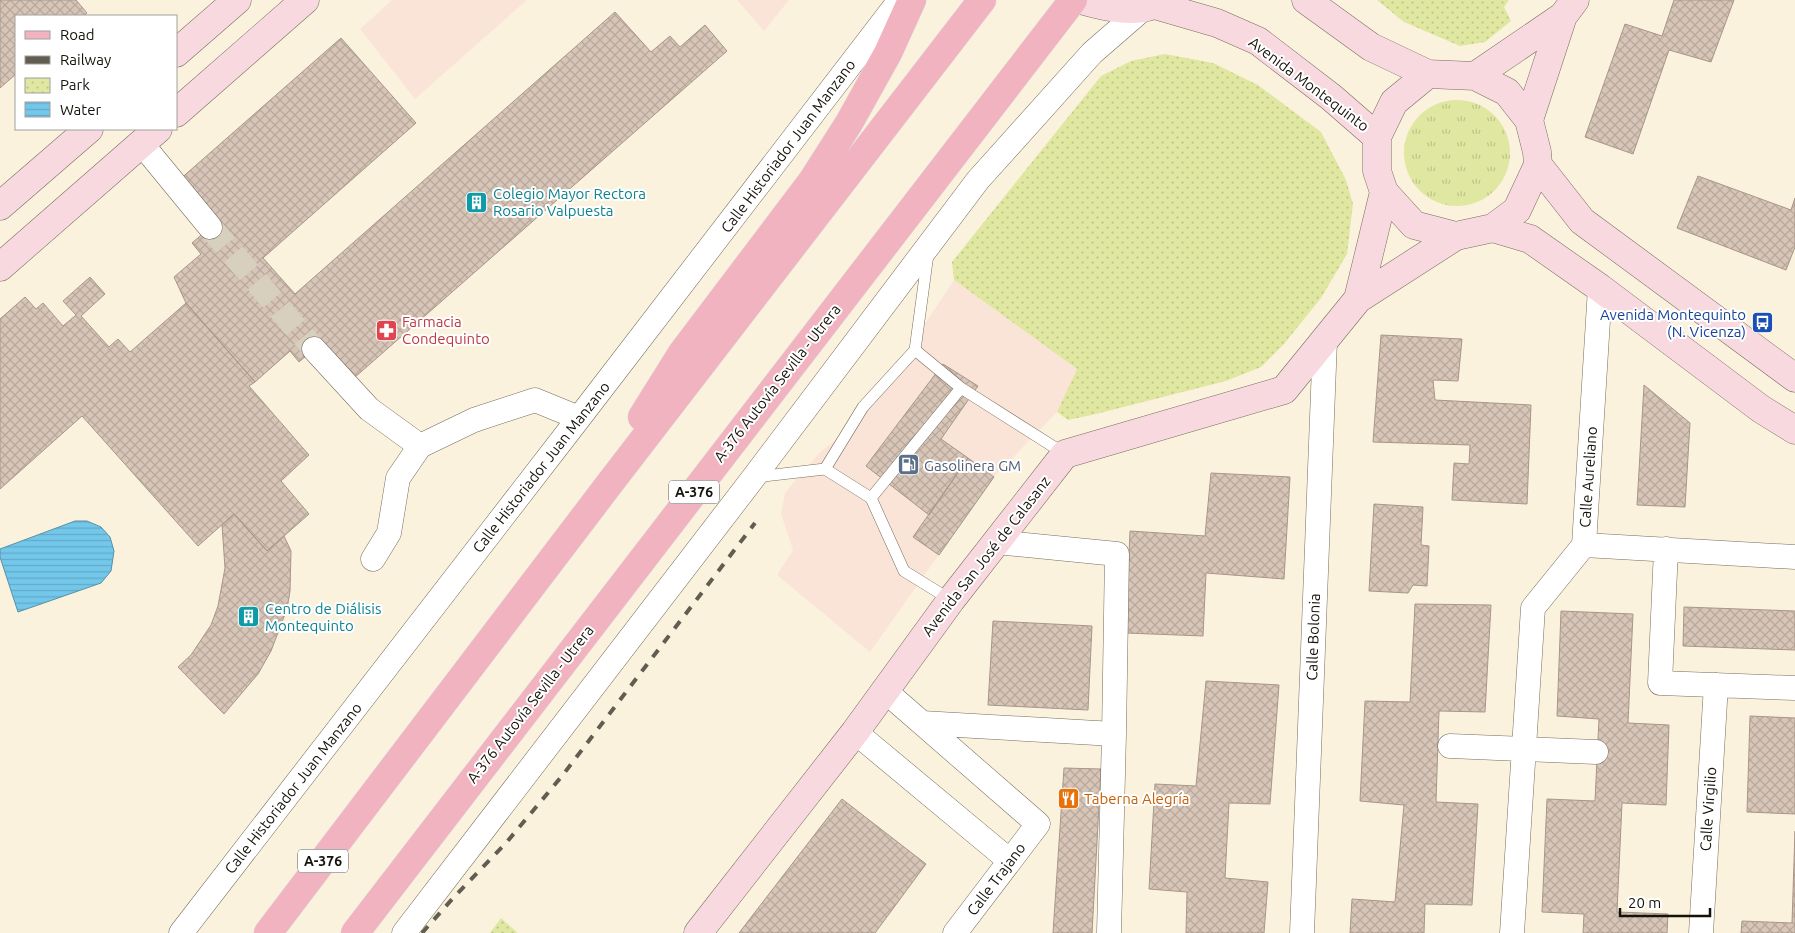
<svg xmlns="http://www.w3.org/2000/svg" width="1795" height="933" font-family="Ubuntu,sans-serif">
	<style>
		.commercial { fill: #fae4d7 }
		.grass { fill: url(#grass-tufts) }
		.park { fill: url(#park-dots) }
		.water { fill: url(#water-rules); stroke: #5791a7 }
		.building { fill: url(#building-cross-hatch); stroke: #a79689 }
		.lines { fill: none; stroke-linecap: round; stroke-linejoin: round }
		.street-tunnel { stroke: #d8d0be; stroke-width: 24; stroke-dasharray: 24 12; stroke-linecap: butt }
		.lane-casing { stroke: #756d5c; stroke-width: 12 }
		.street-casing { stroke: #756d5c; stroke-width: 25 }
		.secondary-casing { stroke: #756d5c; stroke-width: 29 }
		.primary-casing { stroke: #dededd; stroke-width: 29 }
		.lane { stroke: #fff; stroke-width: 11 }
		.street { stroke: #fff; stroke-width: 24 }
		.secondary { stroke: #f9d9e0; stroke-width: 28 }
		.primary { stroke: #f2b3c1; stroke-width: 28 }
		.rail { stroke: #625d51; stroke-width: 4; stroke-dasharray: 9 9; stroke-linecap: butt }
		.labels { text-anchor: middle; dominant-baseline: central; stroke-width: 4; stroke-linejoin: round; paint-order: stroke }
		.shield { fill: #fff; stroke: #5b5954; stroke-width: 1 }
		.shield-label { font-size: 14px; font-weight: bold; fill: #15120b }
		.street-label { font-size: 15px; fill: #15120b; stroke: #fff }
		.culture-label { font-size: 15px; fill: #0d838f; stroke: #fff; text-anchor: start }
		.transit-label { font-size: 15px; fill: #164399; stroke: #fff; text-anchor: end }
		.health-label { font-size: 15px; fill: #be3a42; stroke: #fff; text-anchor: start }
		.service-label { font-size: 15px; fill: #4e5e75; stroke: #fff; text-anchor: start }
		.food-label { font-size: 15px; fill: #c56008; stroke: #fff; text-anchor: start }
	</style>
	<defs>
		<pattern id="grass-tufts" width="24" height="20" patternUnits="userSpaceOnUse" patternTransform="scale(1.25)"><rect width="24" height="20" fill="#e0e7a1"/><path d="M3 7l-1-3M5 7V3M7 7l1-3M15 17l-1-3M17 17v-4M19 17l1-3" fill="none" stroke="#bfc589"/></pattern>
		<pattern id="park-dots" width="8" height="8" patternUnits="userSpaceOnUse" patternTransform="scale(1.25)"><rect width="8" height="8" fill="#e0e7a1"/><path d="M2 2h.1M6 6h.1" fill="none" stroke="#bfc589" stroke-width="1.8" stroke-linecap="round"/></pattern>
		<pattern id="water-rules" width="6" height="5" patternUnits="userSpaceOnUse" patternTransform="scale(1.25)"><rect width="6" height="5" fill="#73c7ea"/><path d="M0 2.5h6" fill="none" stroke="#63aac7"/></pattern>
		<pattern id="building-cross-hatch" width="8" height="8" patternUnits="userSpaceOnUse" patternTransform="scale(1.25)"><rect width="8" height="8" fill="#d7c5b7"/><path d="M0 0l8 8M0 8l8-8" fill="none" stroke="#b8a89c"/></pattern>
	</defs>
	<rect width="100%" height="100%" fill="#fbf2de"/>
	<path class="commercial" d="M392 0H527L415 99 360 29Z
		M737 0H789L764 31Z
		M954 280 1077 369 1057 412 994 477 870 652 777 575 793 550 781 514 785 493 819 453 841 436 889 378Z"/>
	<path class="grass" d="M1404 153a53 53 0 1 1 106 0a53 53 0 1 1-106 0Z"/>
	<path class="park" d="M1377 0H1509L1504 7 1511 21 1485 42 1460 46 1404 22Z
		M1165 54 1213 63 1258 85 1321 132 1346 180 1353 204 1347 254 1321 298 1284 344 1261 367 1226 381 1096 414 1068 420 1057 412 1077 369 954 280 952 262 1101 76 1131 61Z
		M501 918 518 933H490Z"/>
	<path class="water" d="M75 521H87L101 527 110 537 114 551 111 571 101 583 18 612 0 557V549Z"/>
	<path class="building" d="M0 0H76L87 13 83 16H16V74L0 88Z
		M1674 0H1734L1711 62 1669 50 1633 154 1585 137 1625 24 1662 36Z
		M615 12 651 52 670 36 680 47 705 25 727 51 354 378 322 342 299 362 290 351 255 382 186 303 174 277 201 254 192 243 215 223 178 181 341 38 416 123 263 258 295 294Z
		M1698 176 1791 210 1795 198V247L1786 270 1677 228Z
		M90 277 105 294 81 316 109 347 118 339 130 352 186 303 255 382 249 386 309 455 281 481 309 514 267 551 234 514 198 546 82 416 0 489V319L25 297 36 309 43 303 63 326 76 315 63 301Z
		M1381 335 1462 339 1458 381 1433 380 1435 400 1531 405 1527 504 1452 500 1454 463 1469 464 1470 445 1373 442Z
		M943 364 978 386 941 439 968 458 929 515 866 466Z
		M1644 385 1690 423 1685 507 1637 505Z
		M968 458 994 477 939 555 913 537Z
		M1211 473 1290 477 1284 579 1206 573 1203 636 1126 633 1130 531 1205 536Z
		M1374 504 1423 507 1421 545 1429 546 1427 586 1413 585 1408 593 1369 591Z
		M234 514 267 551 284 536 291 551 290 591 287 609 271 651 258 674 224 714 178 667 191 655 211 625 218 606 225 568 222 525Z
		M1415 604 1491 605 1485 712 1439 711 1436 802 1478 804 1472 905 1425 904 1424 933H1350L1352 899 1395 902 1404 805 1360 801 1365 701 1410 702Z
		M1684 607 1795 611V650L1683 646Z
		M1561 611 1633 614 1628 723 1669 725 1666 805 1622 803 1617 912 1668 914 1667 933H1583L1584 914 1542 912 1547 799 1595 801 1599 719 1557 716Z
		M993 621 1092 626 1088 710 988 705Z
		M1206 681 1279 685 1270 804 1229 803 1225 878 1268 882 1264 933H1186L1187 892 1149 889 1155 784 1196 786Z
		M1750 716 1795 718V814L1747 812Z
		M1064 768 1101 769 1092 933H1053Z
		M842 799 926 864 875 933H739Z
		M1795 831V933H1741L1742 921 1792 923Z"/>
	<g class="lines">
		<path class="street-tunnel" d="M210 227 314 349"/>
		<defs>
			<path id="lane" d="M961 388 1065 454
				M825 469 863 407 915 350
				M756 477 825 469 871 498 961 388 915 350 928 254
				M871 498 904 571 951 600"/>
			<path id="street" d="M141 143 210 227
				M1600 288 1584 545 1795 557
				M314 349 369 409 420 446
				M1666 549 1660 683 1795 688
				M373 559 389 533 398 478 420 446 474 420 535 400 579 418
				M884 690 1038 824 955 933
				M922 723 1114 734 1117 554 996 542
				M855 732 1010 861
				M1450 746 1596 752
				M181 933 579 418 900 0
				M404 933 754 477 978 180 1092 53 1145 7
				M1109 933 1114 734
				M1302 933 1325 340
				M1512 933 1533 608 1584 545
				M1701 933 1716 685"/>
			<path id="secondary" d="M1081 0C1105 7 1141 16 1162 0
				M1306 0 1371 47 1428 74
				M1155 5 1217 23 1258 41 1331 97 1377 137
				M176 53 237 0
				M1428 74 1475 76 1507 92 1529 120 1537 152 1538 165 1517 210 1493 228 1456 236 1414 225 1384 192 1377 171V137L1394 102Z
				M1475 76 1563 16 1575 0
				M176 113 305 0
				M1529 120 1563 16
				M1538 165 1582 221 1795 378
				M0 206 89 129
				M1493 228 1530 239 1600 288 1761 409 1795 430
				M0 267 158 129
				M1358 299 1384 192
				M698 933 855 732 951 600 1065 454 1284 390 1358 299 1456 236"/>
			<path id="primary" d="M642 417 682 353 812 181 849 123 888 53 912 0
				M268 933 610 483 982 0
				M355 933 1073 0"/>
		</defs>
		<use href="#lane" class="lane-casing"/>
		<use href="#street" class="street-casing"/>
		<use href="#secondary" class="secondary-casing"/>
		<use href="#primary" class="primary-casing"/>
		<use href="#lane" class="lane"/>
		<use href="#street" class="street"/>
		<use href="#secondary" class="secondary"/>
		<use href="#primary" class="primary"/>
		<path class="rail" d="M422 933 454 897 506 843 562 776 755 523"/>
	</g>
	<defs>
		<symbol id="building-square" viewBox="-11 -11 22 22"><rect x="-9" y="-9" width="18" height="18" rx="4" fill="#0f9aa8" stroke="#fff"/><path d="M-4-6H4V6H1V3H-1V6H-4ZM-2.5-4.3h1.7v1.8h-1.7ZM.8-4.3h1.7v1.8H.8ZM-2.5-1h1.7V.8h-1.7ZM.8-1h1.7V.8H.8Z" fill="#fff"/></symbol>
		<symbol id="bus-square" viewBox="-11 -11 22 22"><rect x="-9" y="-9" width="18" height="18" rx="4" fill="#1a4fb4" stroke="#fff"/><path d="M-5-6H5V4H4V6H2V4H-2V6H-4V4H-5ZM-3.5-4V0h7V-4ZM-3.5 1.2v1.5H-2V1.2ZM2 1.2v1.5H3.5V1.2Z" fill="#fff"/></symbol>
		<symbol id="pharmacy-square" viewBox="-11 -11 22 22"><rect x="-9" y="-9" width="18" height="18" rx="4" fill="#e0444e" stroke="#fff"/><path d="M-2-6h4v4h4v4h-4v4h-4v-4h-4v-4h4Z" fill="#fff"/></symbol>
		<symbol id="fuel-square" viewBox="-11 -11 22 22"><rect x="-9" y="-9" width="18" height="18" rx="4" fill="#5c6f8a" stroke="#fff"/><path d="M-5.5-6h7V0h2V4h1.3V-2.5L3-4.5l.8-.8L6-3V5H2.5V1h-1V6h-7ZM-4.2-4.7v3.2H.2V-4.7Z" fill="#fff"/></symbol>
		<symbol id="restaurant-square" viewBox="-11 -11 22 22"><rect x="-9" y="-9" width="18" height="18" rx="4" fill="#e8710a" stroke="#fff"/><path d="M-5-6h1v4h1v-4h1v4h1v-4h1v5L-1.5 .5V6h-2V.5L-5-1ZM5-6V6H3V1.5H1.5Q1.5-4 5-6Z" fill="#fff"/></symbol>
	</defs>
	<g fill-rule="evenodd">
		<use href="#building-square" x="464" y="190" width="25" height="25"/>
		<use href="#bus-square" x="1750" y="310" width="25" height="25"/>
		<use href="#pharmacy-square" x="374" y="318" width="25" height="25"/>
		<use href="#fuel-square" x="896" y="452" width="25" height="25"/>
		<use href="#building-square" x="236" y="604" width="25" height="25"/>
		<use href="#restaurant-square" x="1056" y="786" width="25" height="25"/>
	</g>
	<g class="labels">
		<g class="shield">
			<rect x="669" y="480.5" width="50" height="23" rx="4"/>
			<rect x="298" y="849.5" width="50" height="23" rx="4"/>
		</g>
		<g class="shield-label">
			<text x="694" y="492">A-376</text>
			<text x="323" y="861">A-376</text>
		</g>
		<g class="street-label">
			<text transform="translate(1309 84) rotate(37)">Avenida Montequinto</text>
			<text transform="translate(788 146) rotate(-53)">Calle Historiador Juan Manzano</text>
			<text transform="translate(777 383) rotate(-52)">A-376 Autovía Sevilla - Utrera</text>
			<text transform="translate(541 467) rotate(-52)">Calle Historiador Juan Manzano</text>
			<text transform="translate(1588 477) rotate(-86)">Calle Aureliano</text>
			<text transform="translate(986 556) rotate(-52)">Avenida San José de Calasanz</text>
			<text transform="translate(1313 637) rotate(-88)">Calle Bolonia</text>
			<text transform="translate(530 704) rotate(-52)">A-376 Autovía Sevilla - Utrera</text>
			<text transform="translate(293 788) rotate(-52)">Calle Historiador Juan Manzano</text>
			<text transform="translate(1708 809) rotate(-86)">Calle Virgilio</text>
			<text transform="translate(996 879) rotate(-53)">Calle Trajano</text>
		</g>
		<g class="culture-label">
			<text x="493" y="193">Colegio Mayor Rectora<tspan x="493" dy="17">Rosario Valpuesta</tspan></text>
			<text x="265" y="608">Centro de Diálisis<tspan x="265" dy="17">Montequinto</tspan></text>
		</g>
		<g class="transit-label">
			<text x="1746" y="314">Avenida Montequinto<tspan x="1746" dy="17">(N. Vicenza)</tspan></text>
		</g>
		<g class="health-label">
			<text x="402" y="321">Farmacia<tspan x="402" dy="17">Condequinto</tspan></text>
		</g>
		<g class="service-label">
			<text x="924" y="465">Gasolinera GM</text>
		</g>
		<g class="food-label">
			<text x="1084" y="798">Taberna Alegría</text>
		</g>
	</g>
	<rect x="15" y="15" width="162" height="115" fill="#ffffff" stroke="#a1a09d"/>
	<rect x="25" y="31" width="25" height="8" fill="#f2b3c1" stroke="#a1a09d"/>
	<text x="60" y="40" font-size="15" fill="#15120b">Road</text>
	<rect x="25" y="56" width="25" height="8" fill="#625d51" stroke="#a1a09d"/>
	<text x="60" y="65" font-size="15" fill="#15120b">Railway</text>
	<rect x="25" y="78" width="25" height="15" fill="url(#park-dots)" stroke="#a1a09d"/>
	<text x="60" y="90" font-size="15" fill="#15120b">Park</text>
	<rect x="25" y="102" width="25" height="15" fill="url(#water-rules)" stroke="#a1a09d"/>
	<text x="60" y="115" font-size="15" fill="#15120b">Water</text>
	<path d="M1620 908v8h90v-8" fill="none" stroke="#15120b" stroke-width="2.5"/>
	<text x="1628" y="908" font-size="15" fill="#15120b" stroke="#ffffff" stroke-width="4" paint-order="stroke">20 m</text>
</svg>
